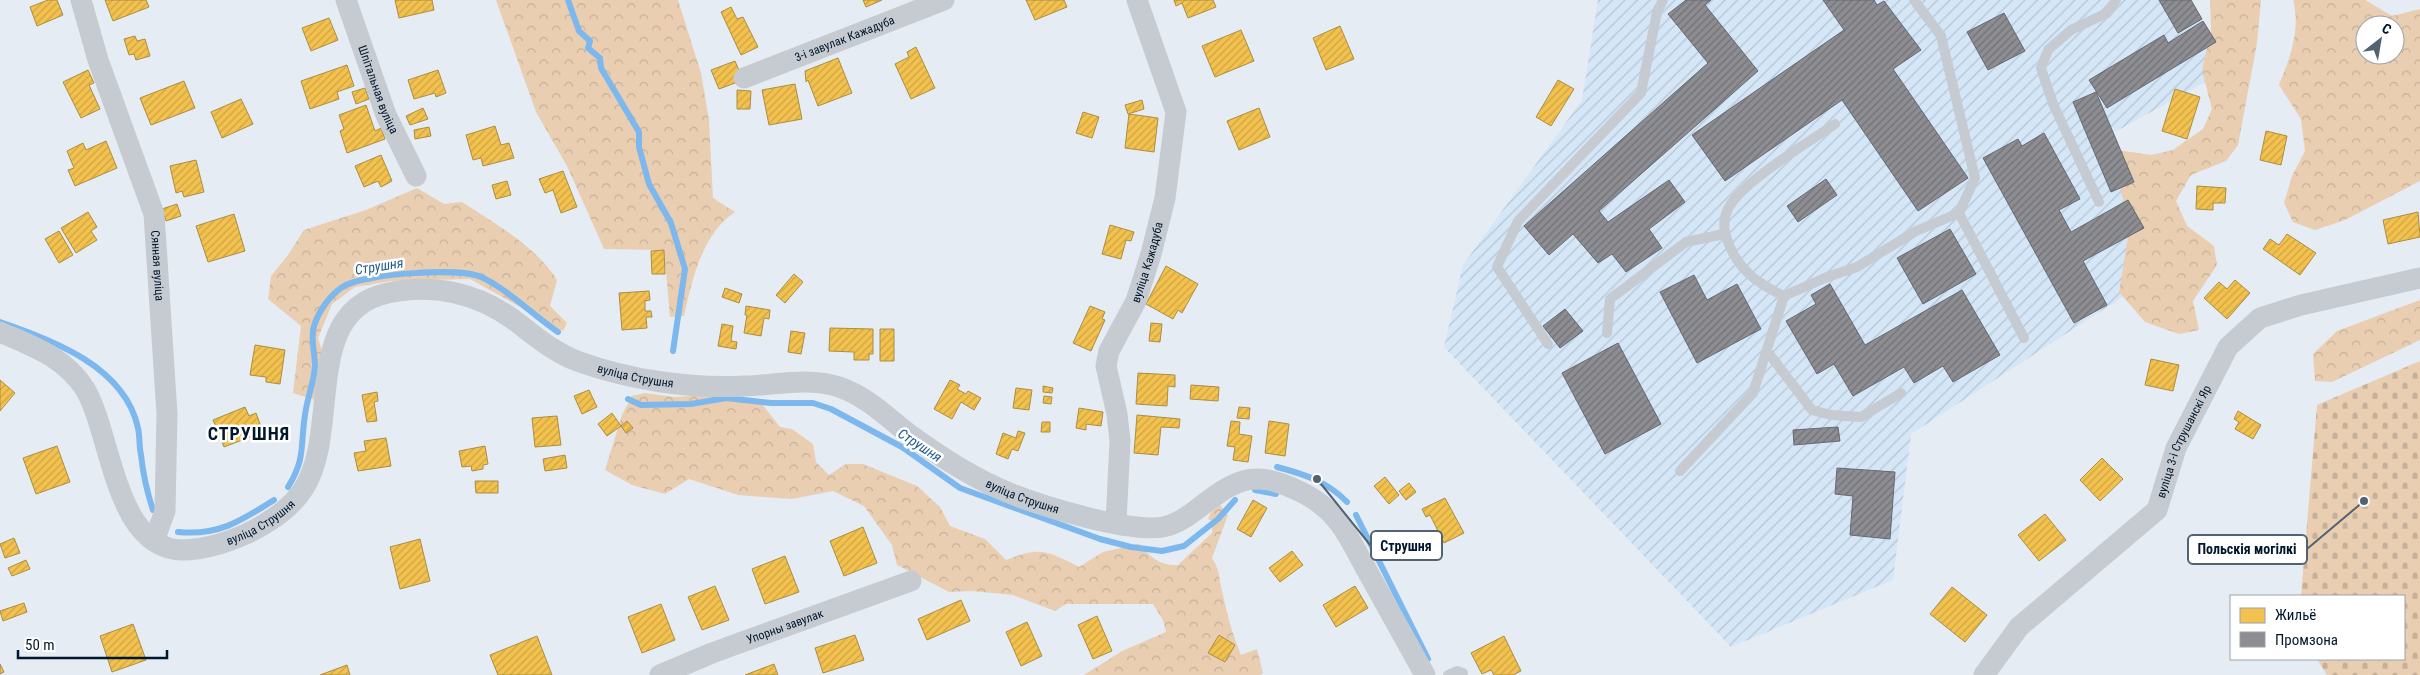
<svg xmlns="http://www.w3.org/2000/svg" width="2420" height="675" font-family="'Roboto Condensed',sans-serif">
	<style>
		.industrial { fill: url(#industrial-furrows) }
		.forest { fill: url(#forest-crowns); fill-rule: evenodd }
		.cemetery { fill: url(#cemetery-stones) }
		.homes { fill: url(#homes-hatch); stroke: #aa8e44 }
		.industry { fill: url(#industry-hatch); stroke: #636a73 }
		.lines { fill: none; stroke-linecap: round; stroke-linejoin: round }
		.stream { stroke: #7cb8ed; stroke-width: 6 }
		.service { stroke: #c6cbd1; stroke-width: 10 }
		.minor { stroke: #c6cbd1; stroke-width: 21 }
		.labels { text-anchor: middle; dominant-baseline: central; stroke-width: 5; stroke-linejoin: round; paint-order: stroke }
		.street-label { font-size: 12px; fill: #01172c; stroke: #fff }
		.water-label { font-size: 14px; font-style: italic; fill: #235b8c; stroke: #fff }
		.district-label { font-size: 18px; font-weight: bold; letter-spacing: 1px; fill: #01172c; stroke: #fff }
		.leader { fill: none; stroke: #516272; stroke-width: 2 }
		.callout-dot { fill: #516272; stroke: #fff; stroke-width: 2 }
		.callout { fill: #fff; stroke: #516272; stroke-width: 2 }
		.callout-label { font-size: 14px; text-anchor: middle; font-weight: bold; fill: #01172c }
	</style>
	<defs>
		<pattern id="industrial-furrows" width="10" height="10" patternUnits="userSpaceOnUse" patternTransform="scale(1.25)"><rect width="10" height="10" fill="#d5e6f7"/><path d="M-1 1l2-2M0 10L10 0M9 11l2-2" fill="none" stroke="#b5c5d4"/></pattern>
		<pattern id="forest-crowns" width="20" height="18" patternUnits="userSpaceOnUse" patternTransform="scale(1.25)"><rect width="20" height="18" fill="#e9ceb2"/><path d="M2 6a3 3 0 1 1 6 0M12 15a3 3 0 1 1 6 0" fill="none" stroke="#c6b099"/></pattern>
		<pattern id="cemetery-stones" width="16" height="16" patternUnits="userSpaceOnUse" patternTransform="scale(1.25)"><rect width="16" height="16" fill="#e9ceb2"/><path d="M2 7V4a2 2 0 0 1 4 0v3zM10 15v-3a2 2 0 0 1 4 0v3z" fill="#c6b099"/></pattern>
		<pattern id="homes-hatch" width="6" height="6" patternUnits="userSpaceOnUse" patternTransform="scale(1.25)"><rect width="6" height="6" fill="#f2c14e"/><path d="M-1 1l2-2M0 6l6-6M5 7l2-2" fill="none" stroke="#cea544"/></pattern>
		<pattern id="industry-hatch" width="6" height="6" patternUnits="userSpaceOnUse" patternTransform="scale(1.25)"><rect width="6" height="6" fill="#8d8d92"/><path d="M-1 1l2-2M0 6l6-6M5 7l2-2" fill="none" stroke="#717277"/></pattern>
	</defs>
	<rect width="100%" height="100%" fill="#e6ecf3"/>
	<path class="industrial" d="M1598 0H2187L2229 69 2113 133 2174 264 1911 434 1893 580 1731 647 1444 347 1463 265 1582 100Z"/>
	<path class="forest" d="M496 0H678L701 73 709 120 713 198 735 212C702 234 692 280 684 316L670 317 664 250 604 249 567 166 536 112Z
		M2210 0H2261L2257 43 2238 145 2226 161 2191 175 2176 201 2187 226 2214 246 2217 265 2193 301 2199 330 2179 334 2145 322 2119 292 2128 237 2123 198 2114 167 2117 150 2151 155 2173 150 2203 129 2212 109 2202 70 2211 31Z
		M2293 0H2365L2392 16 2420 9V181L2345 220 2315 230 2293 222 2284 203 2292 176 2305 151 2301 119 2279 85C2290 58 2301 29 2293 0ZM2365 25H2395V55H2365Z
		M417 188 444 204 462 202C495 224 536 246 557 280L550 306 567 323 563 331 470 279 391 281 355 287 332 304 318 338 324 357 315 400 293 393 301 326 268 299 271 276 288 255 304 230 366 210Z
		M2420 300V340L2332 382 2315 381 2313 354 2337 331Z
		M645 393 675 397 720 394 762 404 780 427 792 429 813 444 816 462 829 475 846 464H863L917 486 940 507 950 526 985 539 1006 560C1041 546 1047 551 1079 567L1103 552 1139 544C1150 557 1160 566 1178 565L1212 533V521L1208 519 1211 512 1220 505 1228 515 1212 558C1221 573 1218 575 1222 591 1227 613 1232 634 1241 655L1257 649 1263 673 1261 675H1084L1122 651 1166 632 1163 620 1153 604H1066L1055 611 1013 595 972 591 949 592 897 565 892 545 864 506 833 491 792 499 738 495 689 479 665 494 632 485 605 470 622 415 632 396Z"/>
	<path class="cemetery" d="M2420 361V675H2327L2317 659H2404V596H2301L2317 405Z"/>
	<path class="homes" d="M48 0H57L63 15 37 26 30 7Z
		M105 0H146L149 7 113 21Z
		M395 0H432L434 10 399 18Z
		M863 0H882L866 7Z
		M1026 0H1064L1067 7 1035 20Z
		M1174 0H1213L1216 7 1188 18 1182 3 1176 6Z
		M731 7 737 19 743 17 758 47 741 55 721 12Z
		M329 18 338 40 311 51 302 28Z
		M1340 26 1354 59 1326 70 1313 38Z
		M1241 30 1254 61 1215 77 1202 46Z
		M135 36 137 41 145 39 150 56 136 60 134 54 129 55 124 39Z
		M916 47 935 88 911 99 895 64 909 57 907 52Z
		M838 58 852 93 818 106 808 80 806 82 805 71Z
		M735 61 743 80 719 89 711 70Z
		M347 65 354 86 337 92 339 99 310 109 301 81Z
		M88 70 94 83 89 85 100 109 81 118 63 82Z
		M438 70 446 93 436 97 435 93 414 99 408 80Z
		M1558 80 1574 89 1551 126 1536 117Z
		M184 81 195 108 151 125 140 98Z
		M795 84 802 119 769 125 762 90Z
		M365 88 369 99 356 104 352 92Z
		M2175 89 2200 97 2187 139 2162 131Z
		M737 90 751 91 750 109H737Z
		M241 99 253 124 222 138 211 112Z
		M1142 100 1144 109 1128 114 1125 105Z
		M366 105 375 131 381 128 385 139 347 153 340 131 344 129 339 115Z
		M423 108 428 119 410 125 406 116Z
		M1259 108 1270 137 1239 150 1227 121Z
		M1083 112 1099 117 1092 138 1076 133Z
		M1129 114 1158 118 1154 152 1125 148Z
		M495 126 501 145 509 143 514 158 483 166 481 158 473 160 466 135Z
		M429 127 431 136 415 139 414 130Z
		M2266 131 2287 136 2281 165 2260 160Z
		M106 141 117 168 75 186 68 170 74 168 67 151 83 143 86 150Z
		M381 155 392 181 381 187 378 181 364 187 355 166Z
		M196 160 204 192 184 197 182 191 176 193 170 166Z
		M563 171 577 207 561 213 553 190 545 193 539 179Z
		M507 181 511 195 496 199 492 185Z
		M2197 186 2226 188 2225 203H2213V210L2196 209Z
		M177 204 181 216 166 221 162 209Z
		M88 212 97 227 91 231 97 240 76 253 61 228Z
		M2418 212 2420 237 2388 244 2383 220Z
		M234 214 245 251 208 262 196 226Z
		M1110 225 1134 232 1131 241 1126 240 1121 259 1102 254Z
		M59 231 73 255 59 263 45 239Z
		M2287 234 2316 253 2300 275 2263 249 2270 239 2279 245Z
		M664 250 665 274H652L651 251Z
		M1166 266 1198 284 1182 313 1178 310 1173 319 1146 304Z
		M794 274 803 282 785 303 776 295Z
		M2235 280 2250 293 2227 319 2204 298 2219 282 2227 289Z
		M725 288 742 294 739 303 722 297Z
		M649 291 650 300 645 301V311H651L652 317H646L647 328 622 330 619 293Z
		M746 306 770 310 769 319 764 318 761 336 744 333 747 315H745Z
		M1090 306 1105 312 1102 319 1105 320 1091 351 1073 343Z
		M1151 323 1162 324 1160 342 1149 341Z
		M722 324 733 326 731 341 737 342 736 349 718 346Z
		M830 328 873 329V354H869V360H854V352L829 351Z
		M880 329H894V361H880Z
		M791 331 805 333 801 354 788 352Z
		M255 345 285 350 280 384 266 382V377L250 375Z
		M2151 359 2179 365 2173 391 2145 385Z
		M1138 373 1175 375V387L1168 386 1167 406 1136 404Z
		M0 380 15 393 0 411Z
		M950 380 960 385 957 389 966 394 968 391 981 398 974 410 961 402 952 419 934 409Z
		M1191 385 1219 387 1218 401 1190 399Z
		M1043 386 1053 388 1052 393 1043 392Z
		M1016 388 1032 390 1029 410 1013 408Z
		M589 390 597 407 582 414 574 396Z
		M377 392 378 401 374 402 377 421 367 422 362 395Z
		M1044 396 1052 397 1051 404 1043 403Z
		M245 407 249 416 256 413 263 432 224 447 213 420Z
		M1239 407 1250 408 1249 419 1237 418Z
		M1079 408 1103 412 1101 426 1086 424V430L1076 428Z
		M2238 411 2261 425 2253 439 2235 429 2239 422 2234 419Z
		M612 413 621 426 607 436 598 424Z
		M1137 415 1180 419 1179 428 1161 427 1158 455 1134 453Z
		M557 416 561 445 535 447 532 418Z
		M627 421 633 428 626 433 621 426Z
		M1231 421 1240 422 1239 434 1252 436 1248 462 1233 460 1235 447 1227 446Z
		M1269 421 1289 424 1285 456 1265 453Z
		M1042 422H1050V432H1041Z
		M1018 431 1025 433 1018 451 1012 449 1008 459 996 454 1003 433 1016 438Z
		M386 438 391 466 358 471 354 453 366 451 364 441Z
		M57 446 70 482 36 494 23 458Z
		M485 446 488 464 483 465V469L472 471 471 466 462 467 459 451Z
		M565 455 567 468 545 471 543 459Z
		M2102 458 2123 479 2100 501 2080 480Z
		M1385 477 1399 495 1389 504 1374 486Z
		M475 481H498V493H476Z
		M1409 483 1416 492 1406 500 1399 491Z
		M1445 498 1464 533 1444 543 1430 515 1426 517 1422 509Z
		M1253 500 1267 508 1251 537 1237 529Z
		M2045 514 2066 540 2039 561 2018 535Z
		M863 527 877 563 844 576 830 541Z
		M14 538 20 553 5 558 0 544Z
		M420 539 430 581 400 589 390 547Z
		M1292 551 1303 565 1280 582 1269 568Z
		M785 556 799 592 765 604 752 569Z
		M26 560 30 569 12 576 8 568Z
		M715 586 729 620 702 630 688 597Z
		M1355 586 1368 608 1336 627 1323 605Z
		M1952 587 1987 615 1965 642 1930 614Z
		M961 600 970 621 927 640 918 619Z
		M24 603 27 612 3 621 0 611Z
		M661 604 675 640 642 653 628 617Z
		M1097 616 1112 651 1093 659 1078 625Z
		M1027 622 1042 656 1021 666 1006 632Z
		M133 624 146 660 112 672 100 636Z
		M855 635 864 660 823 673 815 648Z
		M1219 635 1235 645 1225 662 1208 653Z
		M537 636 552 675H498L490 655Z
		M1504 636 1521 671 1513 675H1494L1491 670 1482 674 1471 653Z
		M0 664 4 672 0 674Z
		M774 664 778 675H745Z
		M347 665 350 675H320Z"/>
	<path class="industry" d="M1686 0H1711L1705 5 1758 71 1599 211 1608 222 1669 180 1685 202 1649 229 1662 248 1626 272 1612 254 1598 263 1573 234 1549 255 1524 226 1708 63 1668 14Z
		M1823 0H1874L1877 5 1884 1 1921 50 1893 69 1968 178 1918 211 1842 100 1725 181 1692 135 1844 30Z
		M2159 0H2191L2202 19 2178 33Z
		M2004 13 2025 51 1988 70 1967 32Z
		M2203 21 2216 42 2107 108 2089 80 2164 35 2168 43Z
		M2096 92 2134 182 2111 192 2073 102Z
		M2044 133 2080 199 2059 210 2071 232 2128 200 2144 228 2083 261 2107 305 2074 323 1983 158 2018 139 2022 146Z
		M1826 179 1837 195 1798 222 1787 206Z
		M1950 229 1976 274 1923 304 1897 258Z
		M1694 275 1707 300 1737 284 1761 329 1697 363 1660 292Z
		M1830 284 1865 345 1962 290 2000 355 1953 382 1943 366 1914 383 1904 367 1853 396 1834 364 1817 374 1786 321 1816 304 1811 295Z
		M1565 309 1583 331 1560 348 1543 326Z
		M1618 343 1661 424 1605 454 1562 373Z
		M1838 427 1840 441 1794 445 1793 430Z
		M1837 468 1895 472 1890 539 1850 535 1853 496 1835 494Z"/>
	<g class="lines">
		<path class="stream" d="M568 0 579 31 590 41 588 48 600 58 601 68 639 132V147L649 184 671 223 685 269 673 351
			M0 322C53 340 125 367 138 428 140 437 139 446 141 455 143 474 147 492 153 510
			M628 399 641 405 691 404 726 398 771 403H813L831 409 902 447 960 488 1100 539 1131 547 1162 551 1184 546 1218 519 1235 500
			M1277 467C1304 474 1328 482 1347 502
			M288 487C306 458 300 446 305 415 307 398 314 383 315 366 315 352 310 338 314 326 319 310 332 292 346 285 368 274 460 267 481 277 506 288 534 316 558 332
			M1255 490 1276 494
			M1356 515 1428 659
			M178 532C218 536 241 521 274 500"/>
		<path class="service" d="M2099 202 2053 104 2041 68 2048 50 2071 30 2107 13 2116 0
			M1959 213 2024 338
			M1784 296C1761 285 1742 273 1731 249 1725 236 1721 223 1728 209 1740 183 1809 142 1835 124
			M1607 333 1610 299 1686 242 1724 234
			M1548 344 1497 267 1518 221 1641 93 1657 12 1663 0
			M1767 351 1812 410 1831 415 1861 417 1901 393
			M1680 471 1753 393 1784 296 1827 277 1857 267 1916 231 1959 213 1975 178 1941 36 1914 0
			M1448 675 1457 671 1463 673"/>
		<g class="minor">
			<path id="s1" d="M81 0 98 60 154 214 167 414 165 511 154 541"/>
			<path id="s2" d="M346 0 386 115 416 176"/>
			<path id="s3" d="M744 78 944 0"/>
			<path id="s4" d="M0 332C32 346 65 357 85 389 112 434 114 548 182 550 205 550 233 541 254 530 274 519 292 507 304 488 341 430 301 311 388 293 433 283 477 293 514 320 534 335 553 352 577 361 629 380 690 389 745 386 776 385 809 377 839 387 866 396 887 417 909 434 939 456 973 478 1007 492 1040 506 1130 533 1163 527 1175 525 1187 517 1196 510 1235 480 1251 468 1299 491 1314 498 1325 506 1336 519 1348 533 1356 551 1365 567 1385 603 1405 639 1425 675"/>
			<path id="s5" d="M1116 523 1120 441 1117 414 1106 366 1109 351 1136 301 1151 254 1165 198 1176 112 1137 0"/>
			<path id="s6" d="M660 675 712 653 911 581"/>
			<path id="s7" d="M1984 675 2019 627 2157 510 2176 448 2228 347 2260 318 2301 305 2420 278"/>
		</g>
	</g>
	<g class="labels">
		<g class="street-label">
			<text stroke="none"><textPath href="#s3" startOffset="108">3-і завулак Кажадуба</textPath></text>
			<text stroke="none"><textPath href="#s2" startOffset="95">Шпітальная вуліца</textPath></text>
			<text stroke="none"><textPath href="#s5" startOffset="271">вуліца Кажадуба</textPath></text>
			<text stroke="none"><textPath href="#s1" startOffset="278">Сянная вуліца</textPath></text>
			<text stroke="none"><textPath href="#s4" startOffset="940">вуліца Струшня</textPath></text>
			<text stroke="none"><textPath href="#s7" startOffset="314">вуліца 3-і Струшанскі Яр</textPath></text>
			<text stroke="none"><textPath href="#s4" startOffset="1360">вуліца Струшня</textPath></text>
			<text stroke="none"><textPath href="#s4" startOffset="388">вуліца Струшня</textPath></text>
			<text stroke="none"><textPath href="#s6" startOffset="134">Упорны завулак</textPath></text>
		</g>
		<g class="water-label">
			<text transform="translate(379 266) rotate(-9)">Струшня</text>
			<text transform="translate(920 445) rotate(33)">Струшня</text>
		</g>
		<g class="district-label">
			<text x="249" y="433">СТРУШНЯ</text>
		</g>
	</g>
	<path class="leader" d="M1317 479L1371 546M2364 501L2307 549"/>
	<g class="callout-dot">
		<circle cx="1317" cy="479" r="5"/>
		<circle cx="2364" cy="501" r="5"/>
	</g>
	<g class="callout">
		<rect x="1371" y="531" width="71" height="29" rx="5"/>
		<rect x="2188" y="535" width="119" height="29" rx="5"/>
	</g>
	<g class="callout-label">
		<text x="1406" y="551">Струшня</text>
		<text x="2247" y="554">Польскія могілкі</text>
	</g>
	<rect x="2230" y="595" width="175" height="65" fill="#ffffff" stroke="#99a2ab"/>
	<rect x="2240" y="608" width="25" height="15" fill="#f2c14e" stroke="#99a2ab"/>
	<text x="2275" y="620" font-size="15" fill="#01172c">Жильё</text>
	<rect x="2240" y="632" width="25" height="15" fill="#8d8d92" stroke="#99a2ab"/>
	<text x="2275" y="645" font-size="15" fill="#01172c">Промзона</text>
	<g transform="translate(2380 40) rotate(31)"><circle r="24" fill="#ffffff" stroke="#99a2ab"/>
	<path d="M0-4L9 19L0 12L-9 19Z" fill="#516272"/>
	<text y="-8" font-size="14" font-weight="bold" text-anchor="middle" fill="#01172c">С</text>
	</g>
	<path d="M18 650v8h149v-8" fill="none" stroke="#01172c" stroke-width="2.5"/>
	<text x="25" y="650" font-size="15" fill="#01172c" stroke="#ffffff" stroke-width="4" paint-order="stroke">50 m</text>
</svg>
